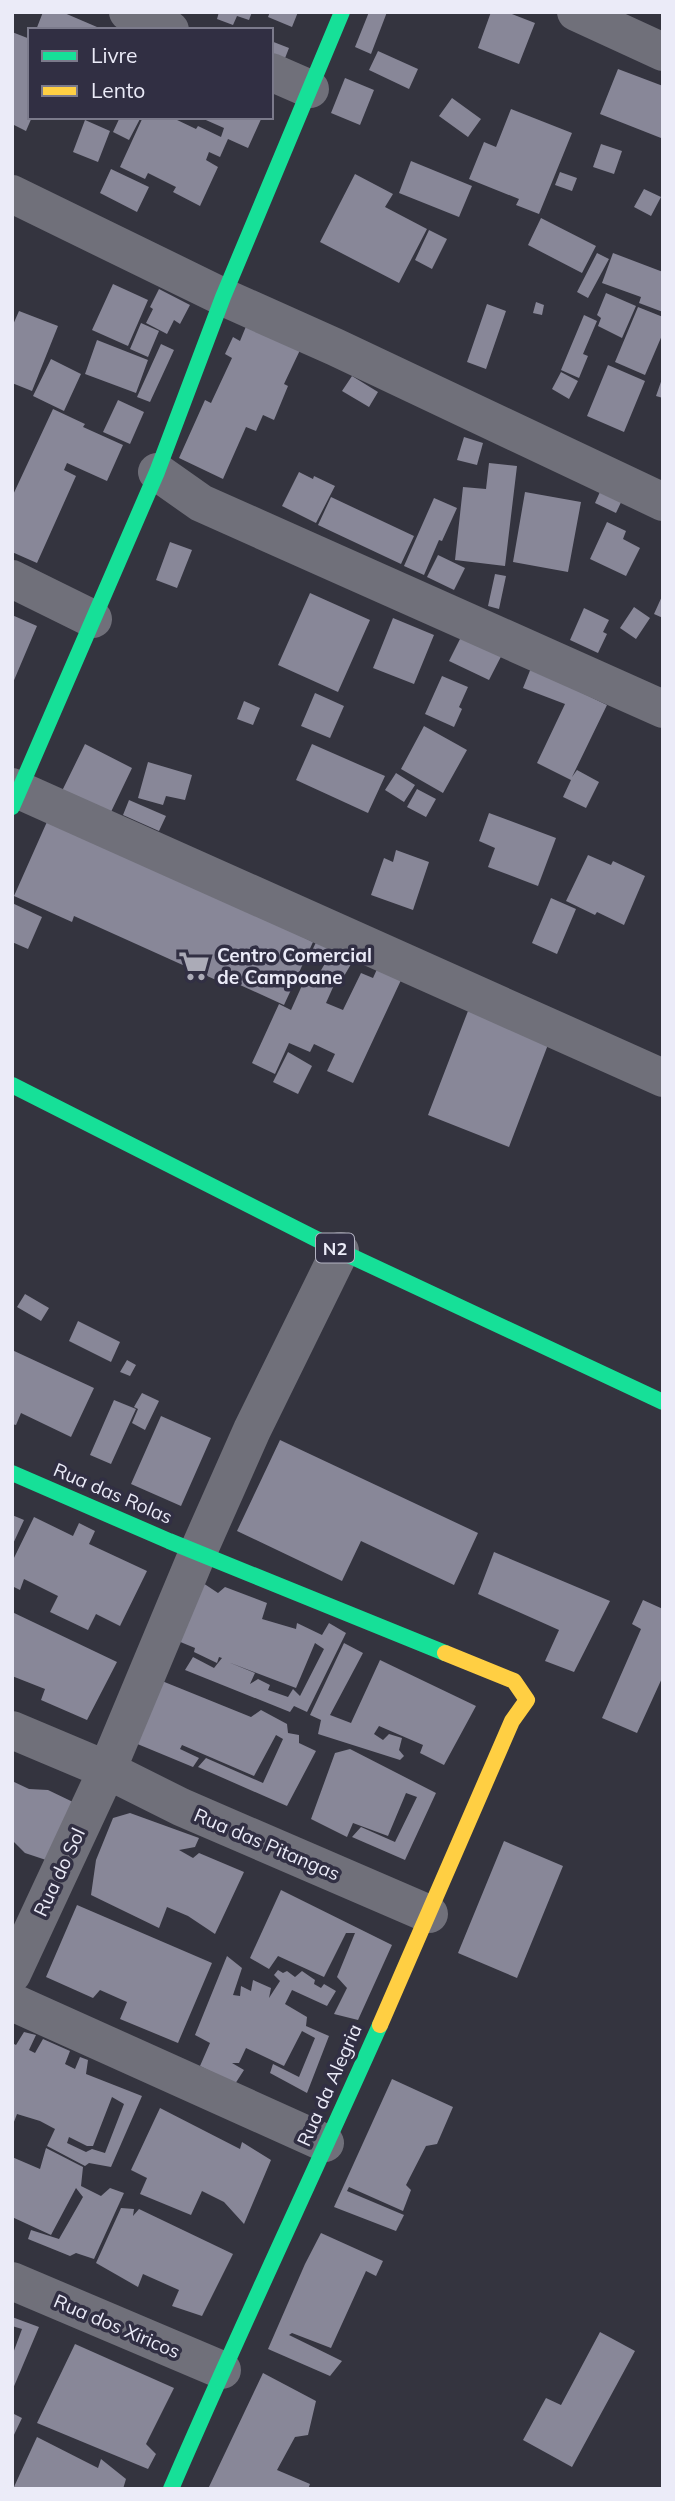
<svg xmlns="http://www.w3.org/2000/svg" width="675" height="2501" font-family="Mulish,sans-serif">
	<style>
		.building { fill: #888798; fill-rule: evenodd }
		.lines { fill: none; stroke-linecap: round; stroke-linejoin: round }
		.street { stroke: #70707a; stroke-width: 38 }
		.fast { stroke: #16e098; stroke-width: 16 }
		.slow { stroke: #ffcf43; stroke-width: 16 }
		.labels { text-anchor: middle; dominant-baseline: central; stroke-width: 7; stroke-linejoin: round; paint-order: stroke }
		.shield { fill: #312f43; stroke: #b3b3c2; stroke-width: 2 }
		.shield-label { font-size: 18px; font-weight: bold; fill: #ebebf8 }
		.poi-label { font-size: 19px; font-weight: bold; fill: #ebebf8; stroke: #312f43; text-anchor: start }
		.street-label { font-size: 19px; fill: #ebebf8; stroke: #312f43 }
	</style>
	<rect width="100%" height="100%" fill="#34343f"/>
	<path class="building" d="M43 12H62L104 30H36Z
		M219 12H252L249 20 237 16 233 25 217 19Z
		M270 12H298L292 27 268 17Z
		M369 12H387L371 54 355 47Z
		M491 12H507L535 23 519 64 478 48Z
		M12 32 30 39V117H32L26 131 12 124Z
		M271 41 289 48 280 71 271 68Z
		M378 51 418 69 409 89 369 70Z
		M618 69 663 86 661 138 600 114Z
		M345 78 374 90 360 125 331 113Z
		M452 98 481 119 468 137 439 116Z
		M511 109 572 133 539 214 516 205 519 199 469 179 484 142 496 147Z
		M120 117H141L129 140 113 132Z
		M143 117H176L175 119 196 129 198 126 221 137 224 128 199 117H262L248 148 228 139 220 157 209 152 206 160 218 167 200 206 173 192 176 187 148 173 145 179 120 167Z
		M85 120 110 131 98 162 73 152Z
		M601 144 622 151 614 174 593 167Z
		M411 161 472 186 459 217 399 193Z
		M111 169 149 187 137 212 100 193Z
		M560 172 577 178 572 191 555 185Z
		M355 174 393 194 385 207 427 229 399 283 320 242Z
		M644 189 661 197 651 216 634 207Z
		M541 218 596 246 582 273 528 245Z
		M429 230 447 239 432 269 415 260Z
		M597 253 609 259 588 298 577 292Z
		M613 253 663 272V312L639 303 641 297 602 283Z
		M113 284 148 300 128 346 92 330Z
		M159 289 190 305 180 324 174 320 167 334 146 323 153 309 150 307Z
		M606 293 636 306 622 338 598 326 601 318 597 315Z
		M536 302 544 305 542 315 533 313Z
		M487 304 506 311 486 369 467 362Z
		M638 307 663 317V333L645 375 615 362Z
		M19 311 58 326 32 391 12 383V327Z
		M584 315 597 321 583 354 588 356 579 378 561 370Z
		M141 323 159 331 148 357 130 349Z
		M247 324 301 348 284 384 288 386 274 420 263 415 256 431 246 427 223 479 179 458 205 400 211 403 232 358 225 354 233 337 240 341Z
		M97 340 148 360 136 393 85 374Z
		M161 344 174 350 150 402 137 397Z
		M51 359 81 374 64 411 33 396Z
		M608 365 645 381 624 432 587 416Z
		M561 372 578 381 569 399 552 389Z
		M352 376 378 392 369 407 342 391Z
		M663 376V398L656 396Z
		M118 400 144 412 130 444 103 432Z
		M53 409 85 424 83 427 123 445 107 481 67 463 64 470 76 476 37 563 12 552V497Z
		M464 437 483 443 477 465 457 460Z
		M489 463 517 466 505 566 455 560 463 487 486 489Z
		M299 472 313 479 314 476 335 486 316 523 282 506Z
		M603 485 624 496 616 513 595 503Z
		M525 492 581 502 568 572 513 562Z
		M331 497 414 536 401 564 318 525Z
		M434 498 457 508 442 541 439 540 424 575 404 566Z
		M607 522 626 531 623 539 640 548 626 576 590 559Z
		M170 542 192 550 177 588 156 580Z
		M438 555 465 568 454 590 427 577Z
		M495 574 506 576 499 609 488 606Z
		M310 593 370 620 338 692 278 665Z
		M663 594V618L654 614Z
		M634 607 650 618 636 639 620 628Z
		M584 608 609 620 603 632 607 634 598 653 570 640Z
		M12 615 37 626 12 685Z
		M393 618 434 635 414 684 373 668Z
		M469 621 509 641 489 680 449 661Z
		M533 663 572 688 607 705 572 777 577 770 599 782 586 808 563 797 571 780 537 763 565 704 523 688Z
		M442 676 468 687 459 707 462 709 454 727 425 714Z
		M315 693 344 706 330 738 301 726Z
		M244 701 260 708 253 725 237 719Z
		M424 726 467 750 443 793 401 769Z
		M85 744 132 768 110 814 62 791Z
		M312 744 385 776 368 813 296 780Z
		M148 762 192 775 185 800 166 796 163 805 138 798Z
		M396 773 415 785 404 802 385 790Z
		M417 789 436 799 426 817 407 807Z
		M129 800 166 816 159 831 123 815Z
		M489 813 556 838 538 886 488 867 495 848 479 841Z
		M50 815 313 942 284 1005 218 975 216 980 74 916 72 922 14 896Z
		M396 850 429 862 413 910 371 895 384 858 393 862Z
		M588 855 611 865 613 861 645 876 624 925 597 912 595 915 566 901Z
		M551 898 576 909 557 954 532 943Z
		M12 903 42 917 28 949 12 942Z
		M318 938 331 945 322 964 309 957Z
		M334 948 354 959 340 983 320 972Z
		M378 967 402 978 353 1083 327 1071 335 1054 314 1044 310 1052 289 1043 275 1074 252 1063 279 1004 291 1010 304 981 312 984 315 977 334 985 326 1003 343 1010 361 973 373 978Z
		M468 1011 549 1042 509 1147 428 1115Z
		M288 1052 312 1066 298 1094 273 1082Z
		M25 1294 49 1308 41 1321 17 1307Z
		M78 1321 120 1342 111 1362 69 1341Z
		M12 1350 94 1388 71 1437 21 1413 16 1425 12 1424Z
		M127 1360 136 1365 130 1376 120 1372Z
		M142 1393 159 1401 145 1430 132 1423 138 1409 134 1407Z
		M114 1400 136 1409 111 1464 90 1455Z
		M161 1416 211 1438 181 1506 131 1484Z
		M280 1440 478 1533 454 1585 361 1541 342 1581 237 1531Z
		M12 1515 24 1520 12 1546Z
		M34 1517 73 1536 79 1523 95 1531 89 1544 147 1571 120 1626 96 1614 88 1630 50 1612 58 1596 24 1579 20 1590 12 1586V1562Z
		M494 1552 610 1601 574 1672 545 1661 559 1630 478 1594Z
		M203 1583 218 1593 225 1587 267 1603 262 1619 296 1629 297 1623 322 1635 329 1623 346 1633 307 1712 294 1706 290 1712 185 1670 193 1657 214 1668 222 1658 219 1657 217 1663 194 1652 195 1648 178 1641ZM315 1643 324 1649 300 1696 293 1689 288 1697 268 1690 270 1685 258 1679 250 1684 255 1673 228 1662 296 1688Z
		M643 1600 663 1609V1676L637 1733 602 1718 641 1629 632 1624Z
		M12 1612 117 1662 87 1720 41 1700 45 1689 12 1676Z
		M344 1643 363 1653 330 1715 351 1723 380 1660 476 1706 444 1765 420 1753 423 1745 379 1726 374 1734 383 1740 389 1734 402 1738 399 1750 404 1756 400 1760 318 1734 321 1720 310 1715Z
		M162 1681 251 1717 261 1710 287 1724 288 1733 299 1735V1743L316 1751 287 1806 198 1767 206 1758 263 1783 283 1739 276 1735 254 1776 182 1745 180 1749 199 1758 193 1767 135 1743Z
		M350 1749 436 1793 405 1860 352 1837 361 1827 395 1842 417 1797 406 1793 388 1836 353 1823 347 1837 311 1819 335 1753Z
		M12 1781 29 1789 48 1790 73 1802 46 1860 25 1853 12 1840Z
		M130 1813 199 1838 195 1847 179 1850 193 1858 199 1853 244 1872 215 1934 188 1916 167 1907 159 1928 91 1895 96 1860 113 1818Z
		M504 1841 563 1866 517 1978 458 1953Z
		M281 1890 392 1945 358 2020 334 2014 347 1988 337 1977 355 1933H346L324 1977 278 1956 269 1969 250 1958Z
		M77 1905 212 1963 178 2043 120 2019 127 2002 100 1990 93 1998 46 1977Z
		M227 1956 242 1968 233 1995 240 1996 241 1986 251 1991 253 1980 271 1988 269 1998 280 1981 274 1975 278 1970 283 1973 287 1971 295 1977 302 1971 315 1980 314 1984 321 1988 324 1984 336 1991 327 2006 292 1990 285 2004 307 2017 306 2026 329 2036 307 2093 270 2073 273 2064 299 2077 315 2038 302 2031 284 2066 246 2048 239 2063H232L244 2070 235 2084 200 2066 210 2043 195 2035Z
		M24 2032 36 2035 29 2050 35 2053 43 2039 70 2051 65 2064 75 2069 80 2057 88 2060 86 2074 142 2096 111 2167 89 2163 85 2166 47 2146 55 2129 40 2121 17 2114 12 2127V2043L16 2045ZM112 2097 124 2104 105 2153 92 2149 86 2152 67 2143 69 2137 87 2146H93Z
		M392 2079 453 2107 437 2144 426 2146 406 2185 411 2190 403 2211 349 2187 347 2191 404 2215 396 2231 334 2207Z
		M160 2108 240 2149 242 2142 271 2160 244 2224 224 2202 202 2191 191 2215 140 2194 147 2178 131 2170Z
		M46 2148 83 2167 81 2186 101 2196 110 2188 124 2193 94 2259 76 2253 70 2256 28 2239 31 2230 59 2239 83 2197 76 2188 51 2235 12 2217V2157L40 2169Z
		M121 2208 134 2209 133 2216 139 2209 233 2254 202 2316 172 2306 179 2290 143 2274 138 2287 96 2263Z
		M321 2233 383 2261 376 2276 366 2271 331 2348 292 2333 289 2335 342 2361 330 2376 268 2349 305 2264Z
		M12 2317 39 2327 12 2391V2356L22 2329 12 2326Z
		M600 2332 635 2351 572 2467 523 2440 546 2398 561 2405Z
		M75 2344 174 2388 146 2444 156 2454 148 2469 37 2423Z
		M263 2373 316 2401 308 2435 295 2437 277 2470 310 2484 308 2489H208Z
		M12 2413 22 2418 12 2439Z
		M37 2437 98 2468 101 2459 126 2479 123 2489H13Z"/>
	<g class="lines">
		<path class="street" d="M128 12 170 30
			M576 12 663 52
			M271 72 310 89
			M12 194 223 297 335 347 663 502
			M157 472 201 503 663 709
			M12 579 93 619
			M12 787 663 1078
			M12 1730 107 1770 181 1807 429 1914
			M12 1974 107 1770 198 1552 252 1430 340 1251
			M12 2002 325 2143
			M12 2281 222 2370"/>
		<path class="fast" d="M12 807 157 472 223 297 342 12
			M12 1085 340 1251 663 1402
			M12 1473 169 1541 445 1653
			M171 2489C238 2333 311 2180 380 2025"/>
		<path class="slow" d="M380 2025 512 1721 527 1700 514 1681 445 1653"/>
	</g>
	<defs>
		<symbol id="supermarket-bare" viewBox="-9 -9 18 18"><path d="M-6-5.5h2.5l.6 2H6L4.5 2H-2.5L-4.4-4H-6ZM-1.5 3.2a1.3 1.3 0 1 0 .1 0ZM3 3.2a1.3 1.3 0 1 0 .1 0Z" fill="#ababb7" stroke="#312f43" stroke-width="2.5" paint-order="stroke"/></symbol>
	</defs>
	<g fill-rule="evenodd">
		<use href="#supermarket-bare" x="172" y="944" width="44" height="44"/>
	</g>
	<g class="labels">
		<rect class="shield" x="316" y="1233.5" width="38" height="29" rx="5"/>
		<g class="shield-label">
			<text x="335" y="1248">N2</text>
		</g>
		<g class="poi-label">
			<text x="217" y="955">Centro Comercial<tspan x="217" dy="22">de Campoane</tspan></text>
		</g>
		<g class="street-label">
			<text transform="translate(113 1493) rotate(23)">Rua das Rolas</text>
			<text transform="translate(267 1844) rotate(23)">Rua das Pitangas</text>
			<text transform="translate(59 1872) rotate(-65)">Rua do Sol</text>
			<text transform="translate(329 2085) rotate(-66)">Rua da Alegria</text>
			<text transform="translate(117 2326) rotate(23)">Rua dos Xiricos</text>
		</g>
	</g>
	<rect width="675" height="2501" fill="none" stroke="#ebebf8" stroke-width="28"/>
	<rect x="28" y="28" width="245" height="91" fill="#312f43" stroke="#7b7a8b" stroke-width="2"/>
	<rect x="42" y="51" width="35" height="10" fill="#16e098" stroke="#7b7a8b" stroke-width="2"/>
	<text x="91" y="63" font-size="21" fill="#ebebf8">Livre</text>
	<rect x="42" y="86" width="35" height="10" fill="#ffcf43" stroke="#7b7a8b" stroke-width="2"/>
	<text x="91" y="98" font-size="21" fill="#ebebf8">Lento</text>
</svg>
